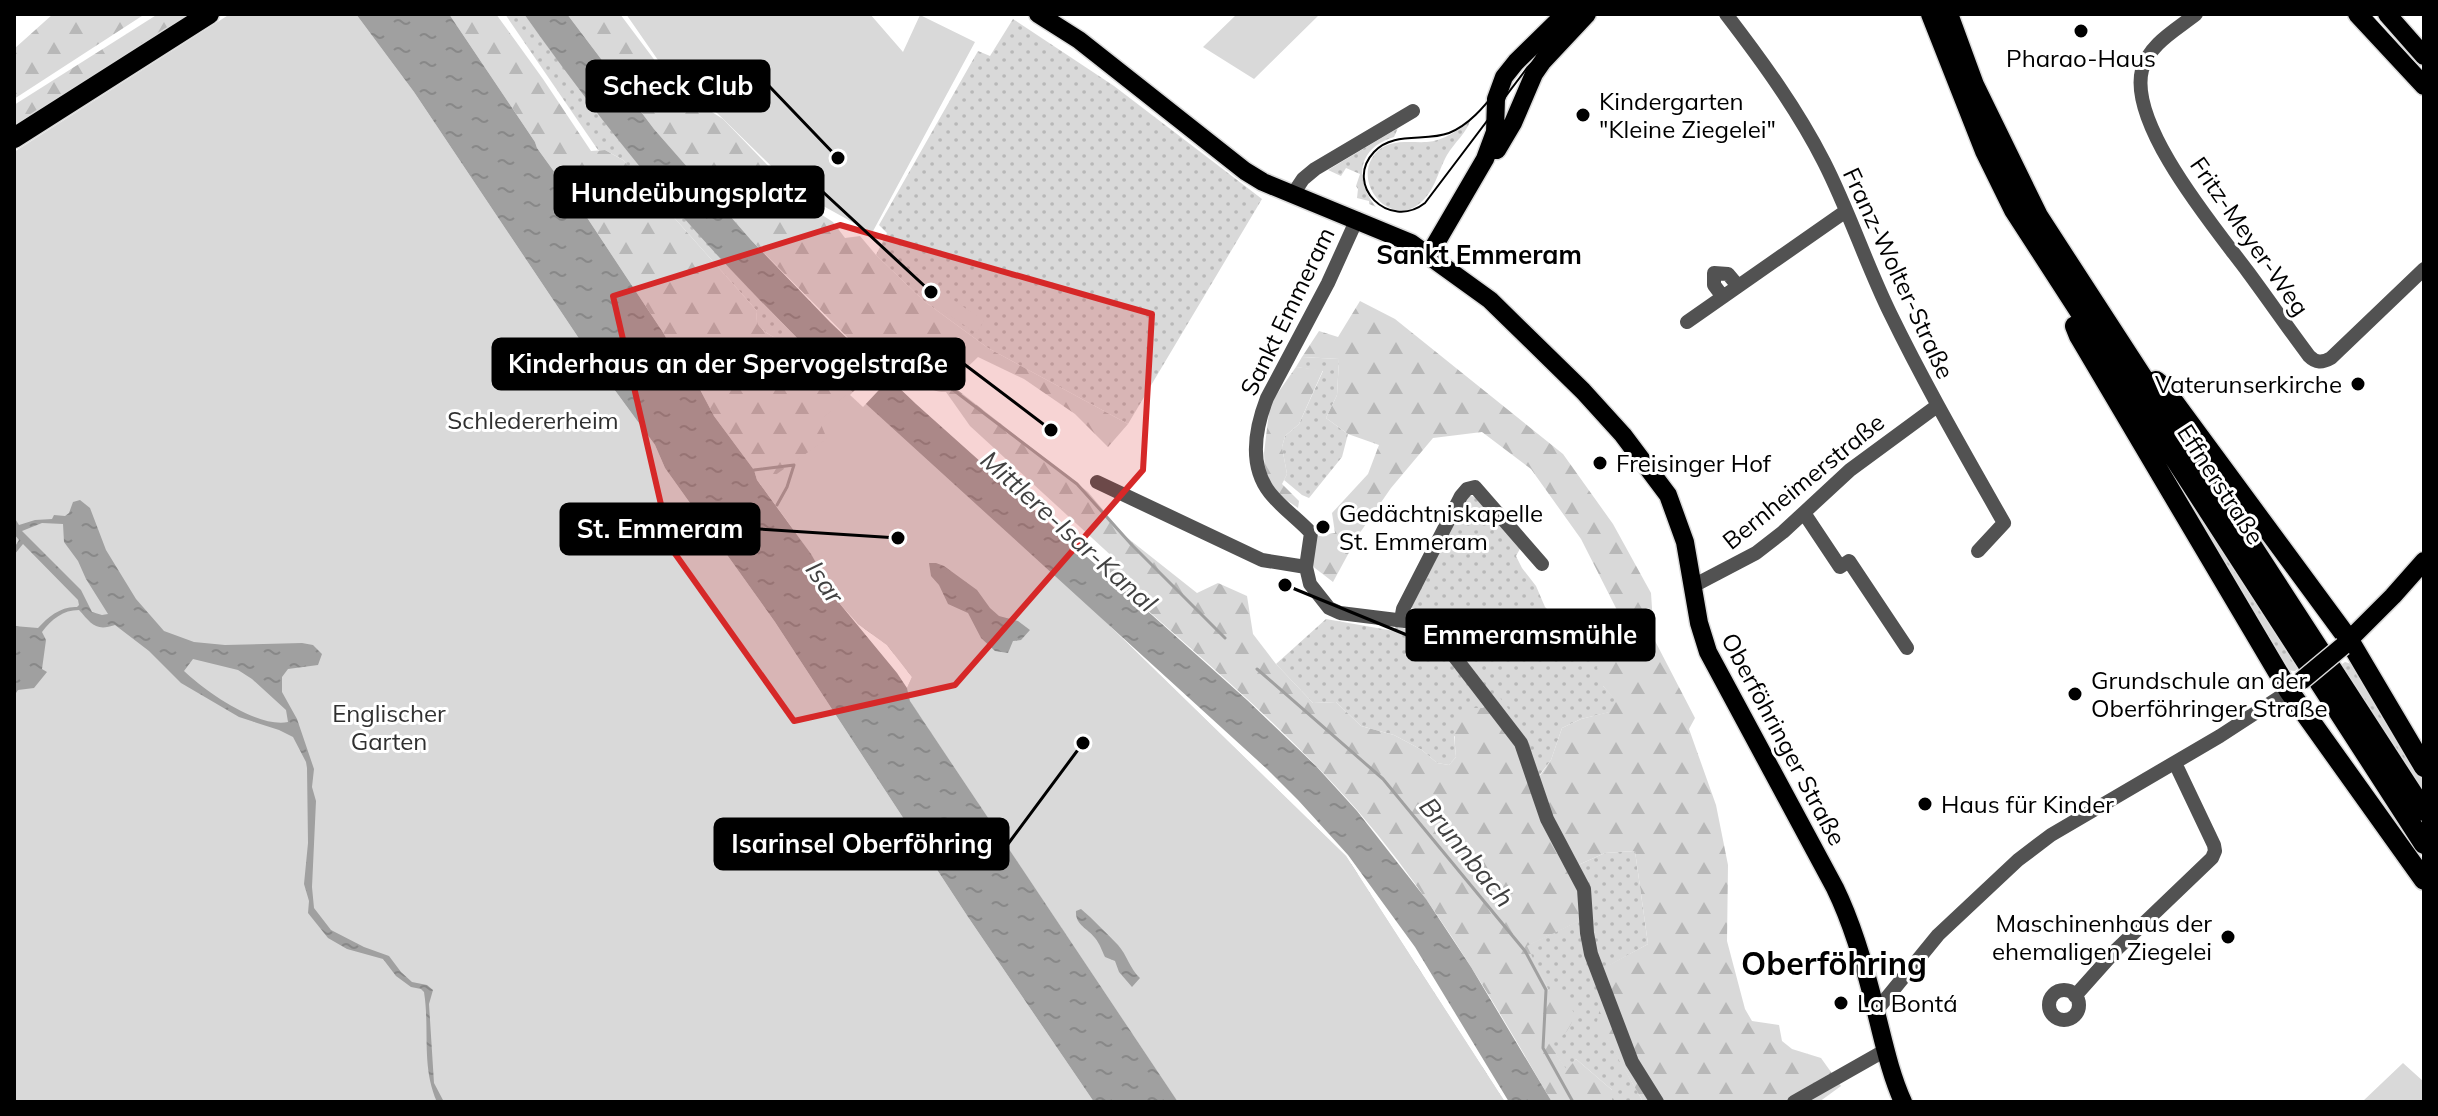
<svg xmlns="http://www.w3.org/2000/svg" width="2438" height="1116" font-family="Mulish,sans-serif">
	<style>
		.grass { fill: url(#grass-dots) }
		.forest { fill: url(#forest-firs) }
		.green { fill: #d9d9d9 }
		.water { fill: url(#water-ripples); fill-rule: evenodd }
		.pier { fill: #fff }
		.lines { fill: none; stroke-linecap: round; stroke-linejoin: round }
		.stream { stroke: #a0a0a0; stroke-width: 3 }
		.major-casing { stroke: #dbdbdb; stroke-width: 21 }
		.highway-casing { stroke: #dbdbdb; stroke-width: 23 }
		.minor { stroke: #525252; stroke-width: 14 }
		.major { stroke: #000; stroke-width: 18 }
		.highway { stroke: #000; stroke-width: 20 }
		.tram { stroke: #000; stroke-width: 2 }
		.major-bridge-casing { stroke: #dbdbdb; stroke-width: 21; stroke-linecap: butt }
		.major-bridge { stroke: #000; stroke-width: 18 }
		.marked { fill: #d62828; fill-opacity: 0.2; stroke: #d62828; stroke-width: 6; stroke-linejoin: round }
		.poi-dot { fill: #000; stroke: #fff; stroke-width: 3 }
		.labels { text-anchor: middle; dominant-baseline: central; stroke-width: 6; stroke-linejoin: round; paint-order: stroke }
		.poi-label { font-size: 24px; fill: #000; stroke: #fff; text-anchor: start }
		.street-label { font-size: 24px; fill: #000; stroke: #fff }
		.park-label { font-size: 24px; fill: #303030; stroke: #fff }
		.neighbourhood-label { font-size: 26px; font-weight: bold; fill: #000; stroke: #fff }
		.water-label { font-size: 26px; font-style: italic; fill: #414141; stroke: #fff }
		.district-label { font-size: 32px; font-weight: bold; fill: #000; stroke: #fff }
		.leader { fill: none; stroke: #000; stroke-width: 3 }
		.callout-dot { fill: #000; stroke: #fff; stroke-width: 3 }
		.callout { fill: #000; stroke: #000; stroke-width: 3 }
		.callout-label { font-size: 26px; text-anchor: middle; font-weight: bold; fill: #fff }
	</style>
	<defs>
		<pattern id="grass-dots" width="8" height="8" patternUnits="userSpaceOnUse" patternTransform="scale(2)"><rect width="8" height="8" fill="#d9d9d9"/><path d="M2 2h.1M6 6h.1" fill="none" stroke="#b8b8b8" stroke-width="1.8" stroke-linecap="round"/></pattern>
		<pattern id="forest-firs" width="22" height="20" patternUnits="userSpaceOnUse" patternTransform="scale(2)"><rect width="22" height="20" fill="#d9d9d9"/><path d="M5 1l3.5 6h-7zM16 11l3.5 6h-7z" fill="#b8b8b8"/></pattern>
		<pattern id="water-ripples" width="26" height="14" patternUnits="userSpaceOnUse" patternTransform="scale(2)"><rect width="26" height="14" fill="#a0a0a0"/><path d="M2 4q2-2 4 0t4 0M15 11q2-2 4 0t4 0" fill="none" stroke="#888"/></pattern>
	</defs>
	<rect width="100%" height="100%" fill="#fff"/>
	<path class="grass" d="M505 14H524C610 132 701 243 805 346 784 341 770 340 756 322L757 311 623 160 605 150H598Z
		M1013 19 1114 86 1262 199 1128 424 988 348 924 301 876 255 887 233 879 225 978 51 990 56Z
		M1470 121C1467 132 1454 143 1447 155 1438 171 1435 191 1420 203 1391 229 1351 183 1375 154 1388 138 1410 143 1427 142 1443 141 1459 130 1470 121Z
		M1398 128 1394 137C1357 148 1354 180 1376 207L1369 204V201L1357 198 1358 189 1356 186 1360 174 1346 168 1341 176 1328 170Z
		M2087 336 2301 666 2295 671 2285 670Z
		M1302 357 1339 359 1337 395 1326 418 1348 434 1342 457 1309 498 1302 495 1284 480 1287 474 1282 447 1285 436 1299 424 1323 371 1296 367Z
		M1470 496 1478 497 1521 547 1516 556 1522 568 1536 586 1545 607 1583 643 1610 654 1603 686 1617 701 1610 712 1581 719 1562 728 1551 760 1538 777 1454 736 1456 757 1449 765 1437 763 1422 750 1394 735 1361 726 1336 702 1313 703 1276 664 1326 619 1394 631 1396 626 1406 629 1414 615 1410 601 1452 519 1459 522 1467 507 1461 504Z
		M2345 662 2355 665 2424 778V801L2338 667Z
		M1635 851 1648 944 1610 965 1598 1022 1642 1100 1612 1102V1090L1576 1059 1567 1071 1547 1041 1549 991 1526 946 1589 916 1576 866 1605 853Z"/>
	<path class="forest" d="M53 14H145L14 99V49Z
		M158 14H193L14 128V105Z
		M449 14H496L543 79 591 151 605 150 623 160 757 311 756 322C771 342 782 337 802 346 813 350 823 365 832 373L1047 565 1346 856 1505 1102H1178L910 701 907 688 912 677 887 645 858 624 777 505 757 480 754 470 714 416 686 363 676 357 664 334 584 213 537 148 535 142Z
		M567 14H620L677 90 723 119 805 204 833 222 845 238 860 236 876 255 924 301 988 348 1128 424 1108 447 1075 414 1024 379 978 357 950 384 1088 492 1125 536 1197 593 1218 583 1247 596 1253 634 1276 664 1313 703 1336 702 1361 726 1394 735 1422 750 1437 763 1449 765 1456 757C1454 734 1452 725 1470 708H1483L1498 695 1533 742 1530 747 1539 777 1551 760 1562 728 1581 719 1609 712 1616 701 1603 686 1597 667 1610 654 1619 614 1581 539 1531 469 1482 432 1433 438 1391 488 1359 534 1333 582 1311 565 1317 536 1335 533 1332 513 1368 474 1379 445 1348 434 1326 418 1337 395 1339 359 1302 357 1319 331 1338 337 1360 301 1395 319 1563 454 1613 524 1651 593 1654 639 1695 718 1689 729 1716 805 1728 865 1727 941 1745 1009 1752 1021 1779 1025 1782 1041 1792 1049 1821 1058 1841 1086 1819 1102H1639L1642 1100 1597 1022 1609 965 1648 944 1635 851 1605 853 1576 866 1590 916 1527 946 1549 991 1562 995 1575 1014C1569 1030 1565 1038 1548 1042L1567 1070 1576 1059 1612 1090V1102H1552C1493 1001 1434 899 1357 810 1280 722 1188 647 1101 569L1116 560 970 426 946 392C929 393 916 378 900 374L896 366 886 358 873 363 751 240 693 174 654 129Z
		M1296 367 1323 370 1299 424 1285 436 1282 447 1287 474 1282 484 1299 501 1298 508 1276 493 1265 472 1264 453 1270 404Z"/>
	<path class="green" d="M230 14H356L414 92 584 346 606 384 614 389 655 445 665 468 775 622 968 917 1094 1102H14V152Z
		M626 14H870L903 52 920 15 975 42 872 233 816 202 812 206 717 113 678 89Z
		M1237 14H1320L1254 79 1203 47Z
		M911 271 984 321 976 333 936 306 906 278Z
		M850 390 1047 565 1346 856 1505 1102H1178L910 701 907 688 912 677 887 645 858 624 840 604 811 554 761 485 827 439 820 422Z
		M2403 1063 2424 1082V1102H2362Z"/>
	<path class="water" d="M356 14H449L535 142 537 148 584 213 664 334 676 357 686 363 714 416 754 470 757 480 811 554 840 604 897 673 907 688 910 701 1178 1102H1094L968 917 775 622 665 468 655 445 614 389 606 384 584 346 414 92Z
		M524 14H567L654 129 751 240 830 322 916 404 1247 700 1316 766 1357 811 1426 899 1471 967 1552 1102H1509L1415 947 1348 855 1298 800 1267 769 832 373C781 322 730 271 683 217 626 153 574 84 524 14Z
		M80 500 90 508 106 550 136 599 164 631 194 642 225 645 302 643 313 645 322 654 318 665 288 669 282 677V692L297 719 314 769 312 787 316 801 312 887 314 908 331 930 364 947 389 956 401 972 412 982 427 985 433 990 429 1004 434 1083 444 1102H437C421 1066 430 1030 424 992L421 989 411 987 396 976 383 959 347 949 328 938 308 913 309 901 304 884 308 843 307 768 306 762 293 737 279 730 239 717 181 683 149 651 115 625C95 632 91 623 79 610 63 610 52 619 42 632L46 640 42 669 47 672 34 688 18 690 16 693H14L16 665 14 626 38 628C48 617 61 606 77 607L79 605 78 600 23 544 14 555V548L19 540 14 534V517L19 525 35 520 52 519 54 515 65 516 69 513 73 502ZM42 523 63 524 64 542 78 561 86 579 108 614 102 615 92 612 81 590 22 531ZM193 659 238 670 252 679 286 710 288 722C258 728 206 692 184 671Z
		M929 563H936L944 566 977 590 990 608 999 616 1018 621 1030 630 1021 640 1013 641 1008 653 995 651 981 638 968 613 948 604 939 585 931 576Z
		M1081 909C1094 920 1106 933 1118 945 1127 955 1130 969 1140 978L1132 987 1119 972 1115 961 1105 957C1102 951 1100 944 1095 938 1087 928 1075 925 1076 911Z"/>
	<path class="pier" d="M880 364 892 376 863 407 850 395Z"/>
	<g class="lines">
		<path class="stream" d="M918 379 927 370 1077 484 1131 544 1225 638
			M751 473 754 470 794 465 787 487 777 505
			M1257 669 1383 779 1525 951 1546 990 1543 1048 1573 1102"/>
		<defs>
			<path id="major" d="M1038 14 1079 40 1245 171 1263 182 1411 243 1490 300 1583 391 1623 435 1668 495 1685 542 1699 623 1708 652 1835 888C1854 927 1866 970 1876 1012 1884 1043 1890 1073 1903 1102
				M2357 14 2424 86
				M2387 14 2424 56
				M1497 150 1513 123 1534 74 1543 61 1587 14
				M1429 255 1485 159 1495 132 1496 99 1504 77 1516 62 1565 14
				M2343 646 2393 596 2424 561"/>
			<path id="highway" d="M1931 14 1985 151 2014 210 2424 844
				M1948 14 1974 85 2038 216 2424 811
				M14 138 209 14
				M2075 326 2079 336 2289 691 2424 880
				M2156 381 2162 386 2349 640 2424 767"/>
		</defs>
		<use href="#major" class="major-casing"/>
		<use href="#highway" class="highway-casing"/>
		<path class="minor" d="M1726 14C1762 61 1797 109 1824 162 1849 211 1866 264 1890 313 1925 385 1965 454 2004 523L1978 551
			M2196 14C2176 30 2149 44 2142 70 2128 125 2216 229 2248 272 2268 299 2288 328 2309 356 2316 363 2322 363 2331 358L2424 269
			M1293 194 1303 179 1315 169 1413 111
			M1357 219 1328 283 1267 398C1255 429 1248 465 1270 493 1282 508 1298 519 1311 533L1306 567 1310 584 1329 608 1340 613 1413 622 1444 643 1521 743 1547 819 1584 889 1587 933 1591 954 1632 1062 1657 1102
			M1723 297 1714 285V273L1728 274 1738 286
			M1687 322 1846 211
			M1097 482 1262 560 1306 567
			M1804 513 1840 567 1849 561 1907 648
			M1693 586 1756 553 1783 532 1850 470 1937 406
			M1401 620 1403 609 1461 496 1467 489 1475 487 1542 564
			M2049 1005a15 15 0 1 1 30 0a15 15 0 1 1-30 0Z
			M2075 996 2117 949 2212 858 2215 851 2214 845 2175 763
			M1876 1011 1938 935 2018 860 2051 835 2220 736 2289 691
			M1794 1102 1884 1051"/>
		<use href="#major" class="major"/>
		<use href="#highway" class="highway"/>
		<path class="tram" d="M1572 14C1551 33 1531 53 1511 74 1493 94 1475 123 1449 133 1425 142 1393 131 1374 152 1343 185 1389 231 1425 203L1527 68 1580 14
			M2369 14 2424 74"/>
		<defs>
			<path id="major-bridge" d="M2301 681 2343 646"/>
		</defs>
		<use href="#major-bridge" class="major-bridge-casing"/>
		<use href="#major-bridge" class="major-bridge"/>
	</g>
	<path class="marked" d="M840 225 1152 314 1143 470 955 685 794 721 671 548 613 296Z"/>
	<g class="poi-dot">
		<circle cx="2081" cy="31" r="8"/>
		<circle cx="1583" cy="115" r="8"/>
		<circle cx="2358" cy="384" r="8"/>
		<circle cx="1600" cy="463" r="8"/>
		<circle cx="1323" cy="527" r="8"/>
		<circle cx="2075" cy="694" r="8"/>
		<circle cx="1925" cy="804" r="8"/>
		<circle cx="2228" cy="937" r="8"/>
		<circle cx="1841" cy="1003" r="8"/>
	</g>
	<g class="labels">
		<g class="poi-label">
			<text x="2081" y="58" text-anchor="middle">Pharao-Haus</text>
			<text x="1599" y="101">Kindergarten<tspan x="1599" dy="28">"Kleine Ziegelei"</tspan></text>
			<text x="2342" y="384" text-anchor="end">Vaterunserkirche</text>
			<text x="1616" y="463">Freisinger Hof</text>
			<text x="1339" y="513">Gedächtniskapelle<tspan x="1339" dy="28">St. Emmeram</tspan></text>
			<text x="2091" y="680">Grundschule an der<tspan x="2091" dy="28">Oberföhringer Straße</tspan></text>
			<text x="1941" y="804">Haus für Kinder</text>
			<text x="2212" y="923" text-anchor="end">Maschinenhaus der<tspan x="2212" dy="28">ehemaligen Ziegelei</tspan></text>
			<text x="1857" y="1003">La Bontá</text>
		</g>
		<g class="street-label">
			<text transform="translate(2250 236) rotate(55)">Fritz-Meyer-Weg</text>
			<text transform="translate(1899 273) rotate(65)">Franz-Wolter-Straße</text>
			<text transform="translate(1287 311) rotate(-64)">Sankt Emmeram</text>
			<text transform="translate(1803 481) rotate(-39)">Bernheimerstraße</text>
			<text transform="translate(2221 484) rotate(57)">Effnerstraße</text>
			<text transform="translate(1784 739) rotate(62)">Oberföhringer Straße</text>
		</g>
		<g class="park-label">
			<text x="533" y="420">Schledererheim</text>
			<text x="389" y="713">Englischer<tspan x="389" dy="28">Garten</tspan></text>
		</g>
		<g class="neighbourhood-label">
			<text x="1479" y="254">Sankt Emmeram</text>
		</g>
		<g class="water-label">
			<text transform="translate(1069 531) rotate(42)">Mittlere-Isar-Kanal</text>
			<text transform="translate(825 582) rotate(55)">Isar</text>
			<text transform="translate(1467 852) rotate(51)">Brunnbach</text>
		</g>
		<g class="district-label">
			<text x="1834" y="963">Oberföhring</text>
		</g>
	</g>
	<path class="leader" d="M838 158L769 86M931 292L823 192M1051 430L964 364M898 538L759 529M1285 585L1407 635M1083 743L1008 844"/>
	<g class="callout-dot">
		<circle cx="838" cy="158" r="8"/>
		<circle cx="931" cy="292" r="8"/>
		<circle cx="1051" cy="430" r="8"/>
		<circle cx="898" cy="538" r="8"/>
		<circle cx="1285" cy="585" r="8"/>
		<circle cx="1083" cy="743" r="8"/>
	</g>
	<g class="callout">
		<rect x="587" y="61" width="182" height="50" rx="8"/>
		<rect x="555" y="167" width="268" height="50" rx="8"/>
		<rect x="493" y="339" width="471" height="50" rx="8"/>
		<rect x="561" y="504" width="198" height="50" rx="8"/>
		<rect x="1407" y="610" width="247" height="50" rx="8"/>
		<rect x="715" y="819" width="293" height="50" rx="8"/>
	</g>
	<g class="callout-label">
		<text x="678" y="95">Scheck Club</text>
		<text x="689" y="202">Hundeübungsplatz</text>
		<text x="728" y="373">Kinderhaus an der Spervogelstraße</text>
		<text x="660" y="538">St. Emmeram</text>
		<text x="1530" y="644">Emmeramsmühle</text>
		<text x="862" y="853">Isarinsel Oberföhring</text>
	</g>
	<rect width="2438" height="1116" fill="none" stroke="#000000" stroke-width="32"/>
</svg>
